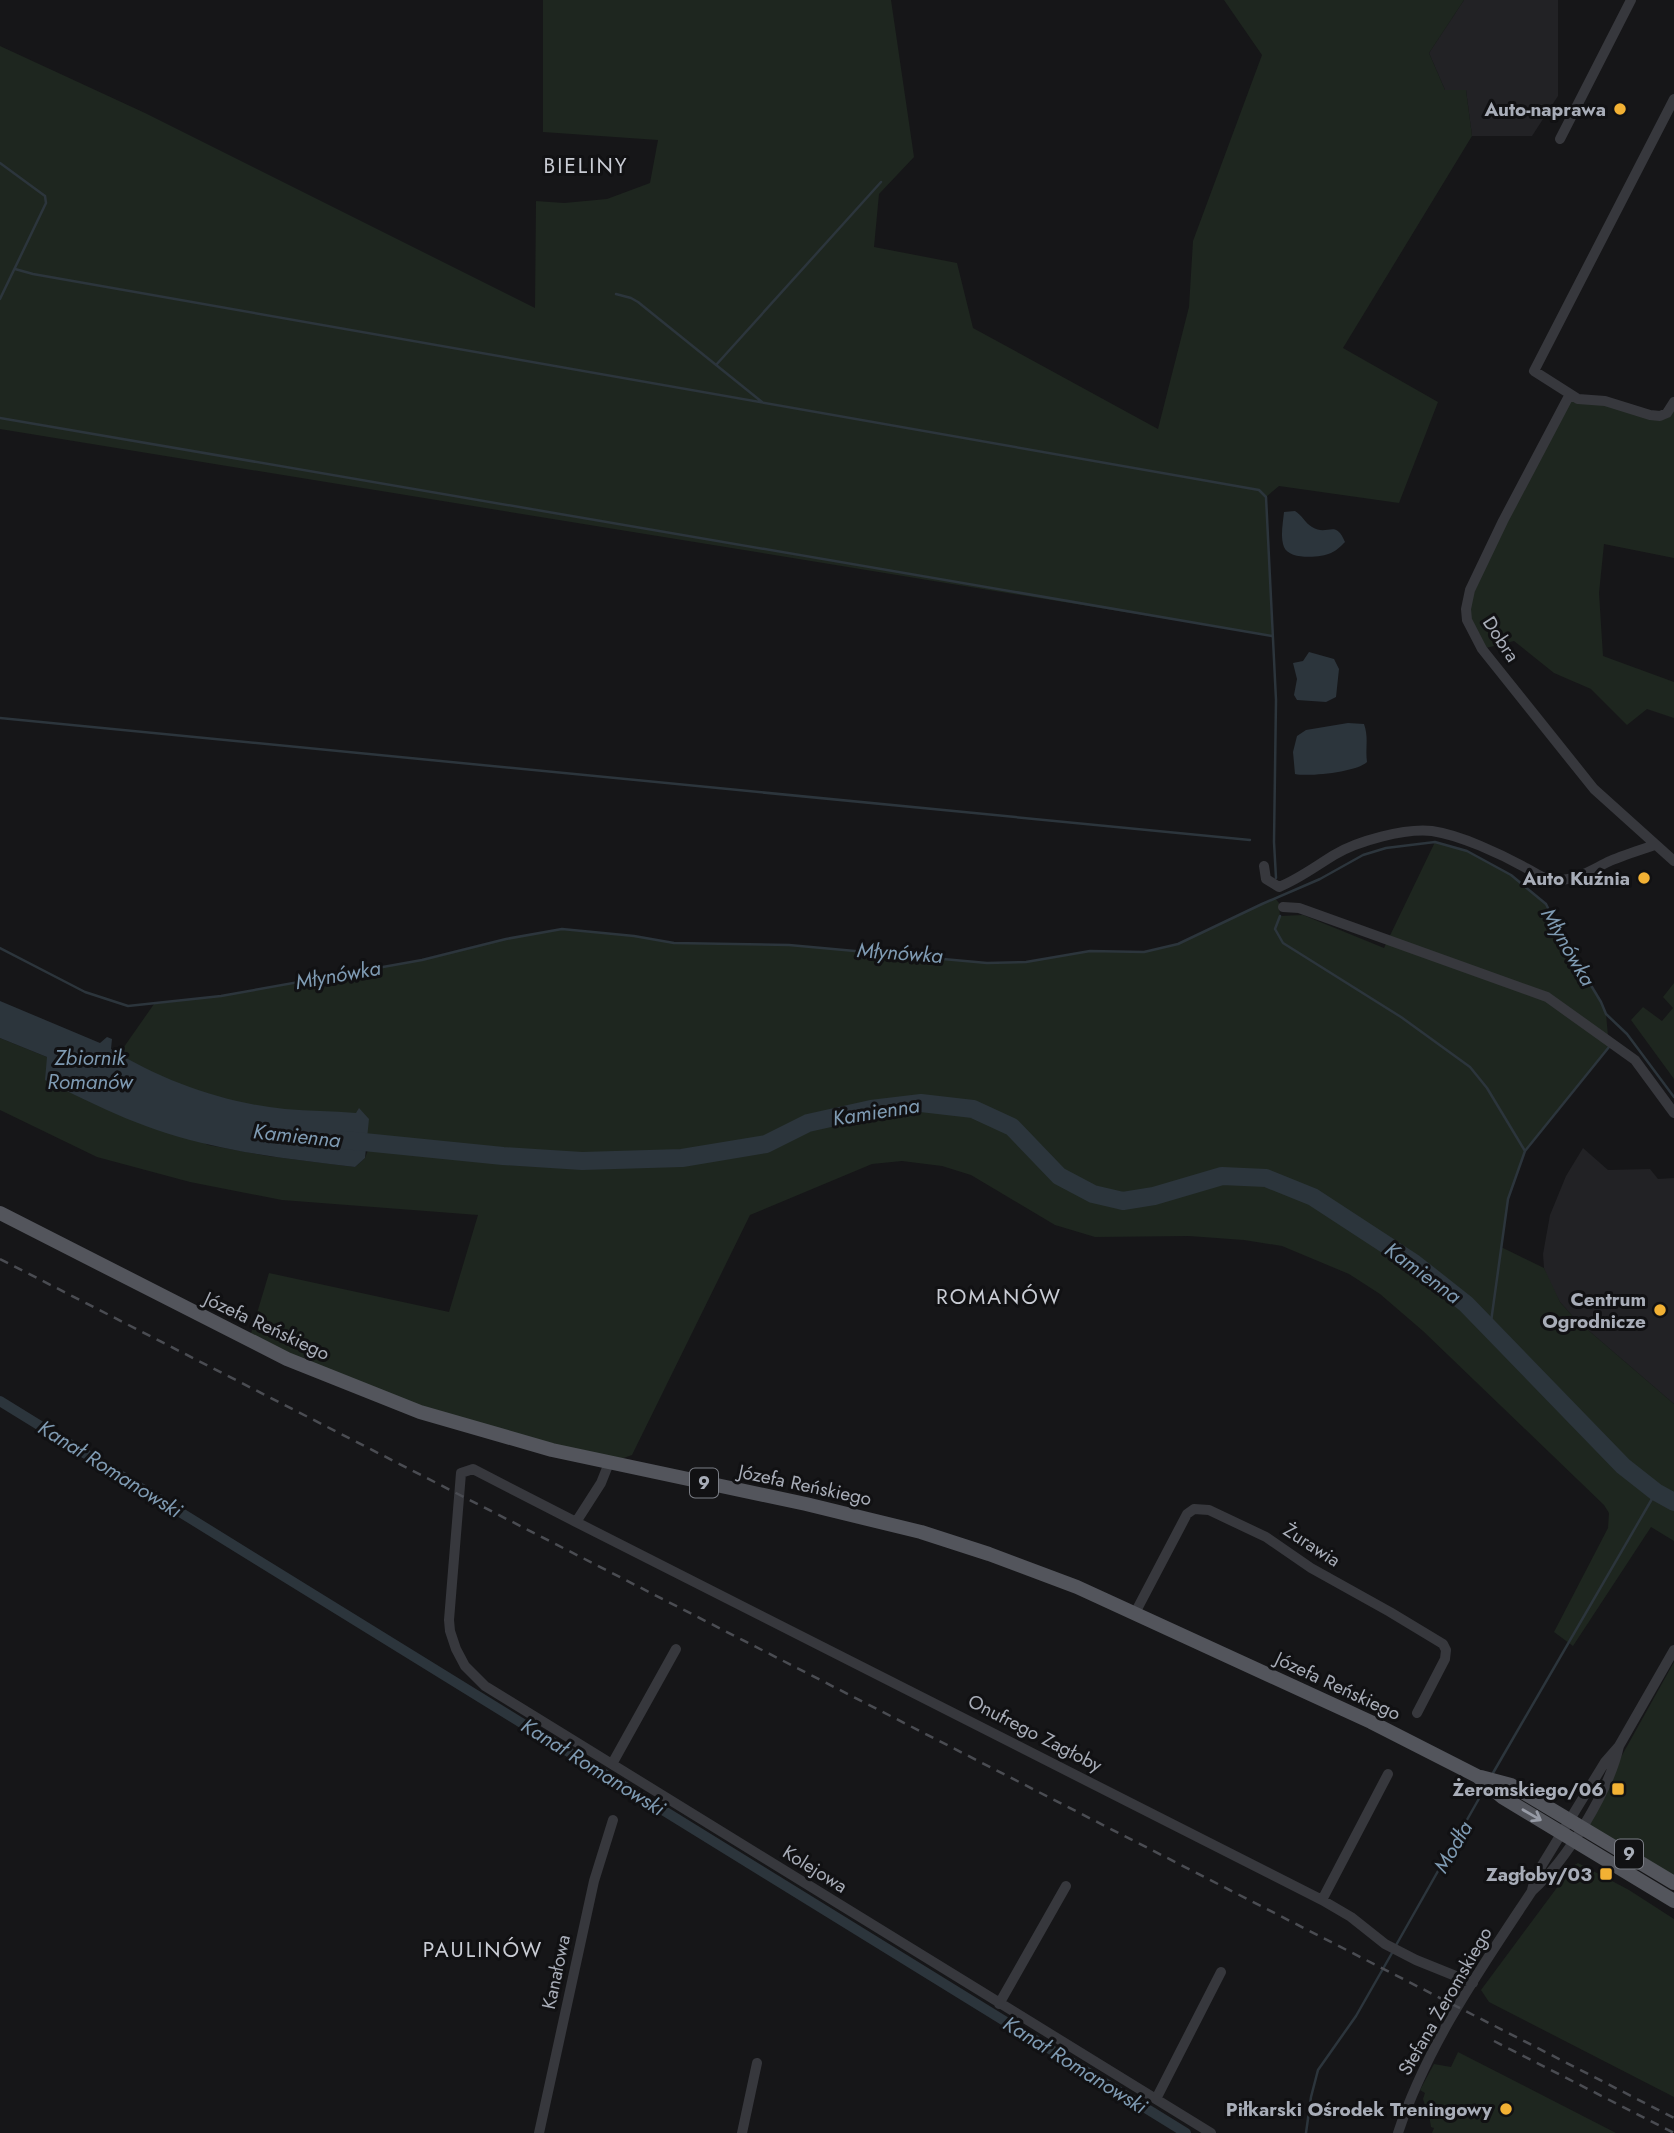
<svg xmlns="http://www.w3.org/2000/svg" width="1674" height="2133" font-family="Jost,sans-serif">
	<style>
		.built { fill: #222225 }
		.green { fill: #1e261f }
		.water { fill: #2c353c }
		.lines { fill: none; stroke-linecap: round; stroke-linejoin: round }
		.stream { stroke: #2c353c; stroke-width: 2.5 }
		.canal { stroke: #2c353c; stroke-width: 10 }
		.river { stroke: #2c353c; stroke-width: 18 }
		.minor { stroke: #37383d; stroke-width: 10 }
		.major { stroke: #53555c; stroke-width: 14 }
		.rail { stroke: #4a4c52; stroke-width: 2.5; stroke-dasharray: 9 7; stroke-linecap: butt }
		.oneway { stroke: #979ba6 }
		.poi-dot { fill: #f2b134; stroke: #111113; stroke-width: 2.5 }
		.labels { text-anchor: middle; dominant-baseline: central; stroke-width: 6; stroke-linejoin: round; paint-order: stroke }
		.shield { fill: #111113; stroke: #7b7e86; stroke-width: 2 }
		.shield-label { font-size: 18px; font-weight: bold; fill: #a8adb8 }
		.poi-label { font-size: 19px; font-weight: bold; fill: #a8adb8; stroke: #111113; text-anchor: end }
		.street-label { font-size: 19px; fill: #a8adb8; stroke: #111113 }
		.neighbourhood-label { font-size: 21px; letter-spacing: 2px; fill: #c9ccd4; stroke: #111113 }
		.water-label { font-size: 21px; font-style: italic; fill: #7f9bb3; stroke: #111113 }
	</style>
	<rect width="100%" height="100%" fill="#161618"/>
	<path class="built" d="M1464 0H1558V96L1532 136H1472L1466 90H1445L1429 53Z
		M1583 1148 1608 1170 1650 1169 1658 1179 1674 1178V1404L1574 1318 1560 1302 1548 1281 1544 1268 1543 1254 1550 1215 1566 1176Z"/>
	<path class="green" d="M543 0H891L914 157 879 194 874 247 957 263 973 328 1158 429 1189 307 1193 241 1262 55 1224 0H1464L1429 53 1445 90H1466L1472 136 1343 348 1438 402 1399 503 1279 486 1266 497 1272 636 0 429V46L145 113 535 308 536 201 564 203 607 199 650 183 658 140 543 132Z
		M1570 394 1660 416 1674 402V558L1604 544 1599 593 1603 656 1674 682V718L1647 709 1627 725 1591 689 1554 673 1514 641 1482 649 1470 629V590Z
		M1435 842 1467 851 1511 875 1546 904 1563 939 1601 1002 1606 1014 1609 1047 1525 1151 1508 1199 1501 1247 1544 1268 1560 1302 1574 1318 1674 1404V1541L1651 1527 1573 1646 1554 1632 1608 1528 1609 1513 1604 1505 1423 1331 1380 1294 1349 1274 1282 1246 1244 1240 1189 1236 1095 1237 1055 1225 971 1175 942 1166 902 1161 872 1164 750 1215 632 1455 609 1463 502 1437 249 1340 269 1273 449 1312 478 1215 282 1200 190 1182 97 1157 0 1110V1038L47 1057 208 1145 268 1156 355 1167 365 1158 371 1142 249 1132 103 1077 154 1004 221 996 422 960 506 939 562 929 634 936 674 943 789 945 987 963 1026 962 1090 951 1144 952 1178 944 1275 898 1279 903 1280 916 1303 915 1384 948Z
		M1674 983V1079L1631 1020 1643 1007 1662 1021 1673 1008 1663 997Z
		M1674 1662V1883L1582 1827Z
		M1578 1863 1629 1890 1674 1919V2097L1489 2002 1481 1990 1573 1866Z
		M1458 2052 1616 2133H1432L1434 2128 1431 2127 1428 2108H1426L1423 2099 1425 2093 1420 2090 1434 2064 1451 2067Z"/>
	<path class="water" d="M1295 511C1302 515 1305 523 1312 527 1328 537 1335 518 1345 542 1341 546 1336 551 1331 553 1320 558 1289 560 1284 547 1280 537 1283 523 1284 512Z
		M1309 652 1334 659 1339 669 1336 697 1326 702 1297 700 1294 695 1297 679 1293 663 1303 661Z
		M1348 723 1364 724C1369 738 1365 748 1367 762 1357 772 1309 777 1295 774L1293 752 1297 736 1306 730Z
		M0 1001 100 1043 107 1037 112 1039 111 1049C162 1081 225 1103 285 1109 309 1111 332 1111 356 1113L359 1108 369 1119 365 1158 355 1167C307 1161 258 1156 211 1145 152 1133 98 1107 45 1080L47 1057 0 1038Z"/>
	<g class="lines">
		<path class="stream" d="M0 163 45 196 46 203 0 299
			M15 269 33 274 1259 490 1266 497 1276 700 1274 842 1276 878
			M616 294 631 298 638 302 762 402
			M716 365 881 182
			M0 418 1272 636
			M0 718 1250 840
			M1280 916 1275 929 1283 943 1401 1017 1470 1067 1487 1088 1525 1151 1609 1047
			M0 948 85 992 128 1006 221 996 422 960 506 939 562 929 634 936 674 943 789 945 987 963 1026 962 1090 951 1144 952 1178 944 1262 904 1320 879 1363 855 1386 848 1435 842 1467 851 1511 875 1546 904 1563 939 1601 1002 1606 1014 1627 1034 1674 1097
			M1490 1329 1508 1199 1525 1151
			M1493 1773 1656 1492
			M1395 1947 1485 1788
			M1306 2133 1311 2097 1318 2070 1356 2016 1392 1953"/>
		<path class="canal" d="M0 1401 1186 2133"/>
		<path class="river" d="M344 1140 503 1156 582 1161 682 1158 766 1144 808 1123 871 1109 921 1103 973 1109 1012 1127 1059 1176 1093 1194 1123 1201 1154 1196 1222 1176 1266 1178 1313 1197 1414 1263 1466 1304 1623 1466 1656 1492 1674 1502"/>
		<path class="minor" d="M1674 99 1534 371 1578 399 1605 401 1650 415 1660 416 1667 413 1674 402
			M1560 139 1631 0
			M1570 394 1503 521 1470 590 1466 609 1467 620 1482 649 1594 789 1674 861
			M1264 866 1266 879 1279 887C1299 879 1316 866 1334 855 1357 841 1405 828 1432 831 1460 835 1501 854 1526 868 1538 874 1546 882 1560 880 1579 879 1593 869 1610 861 1624 855 1640 850 1655 845
			M1283 907 1299 908 1547 997 1635 1060 1674 1113
			M609 1463 601 1483 576 1522 473 1469 461 1473 449 1620 450 1631 456 1649 465 1666 485 1686 1211 2133
			M576 1522 1322 1900 1351 1917 1385 1944 1416 1960 1473 1983
			M1135 1613 1187 1514 1194 1509 1209 1510 1266 1537 1311 1568 1390 1612 1443 1644 1446 1650 1445 1659 1417 1713
			M612 1764 676 1649
			M1532 1890 1536 1875 1605 1762 1619 1746 1674 1650
			M1322 1900 1388 1774
			M999 2004 1066 1886
			M1156 2099 1221 1972
			M539 2133 594 1881 613 1820
			M742 2133 757 2063
			M1398 2133C1427 2045 1481 1968 1532 1891 1567 1860 1609 1791 1619 1746"/>
		<path class="major" d="M0 1213 287 1359 420 1412 552 1450 806 1504 921 1532 989 1554 1077 1587 1371 1722 1477 1776 1502 1797 1674 1901
			M1481 1777 1511 1785 1674 1883"/>
		<path class="rail" d="M0 1259 1674 2118
			M1494 2041 1674 2133"/>
	</g>
	<defs><path id="oneway-shaft" d="M-6 0H5M1.5-3L5.5 0L1.5 3" fill="none" stroke-width="1.6" stroke-linecap="round" stroke-linejoin="round" transform="scale(1.75)"/></defs>
	<use class="oneway" href="#oneway-shaft" transform="translate(1532 1815) rotate(30)"/>
	<g class="poi-dot">
		<circle cx="1620" cy="109" r="7"/>
		<circle cx="1644" cy="878" r="7"/>
		<circle cx="1660" cy="1310" r="7"/>
		<rect x="1611" y="1782" width="14" height="14" rx="3.5"/>
		<rect x="1599" y="1867" width="14" height="14" rx="3.5"/>
		<circle cx="1506" cy="2109" r="7"/>
	</g>
	<g class="labels">
		<g class="shield">
			<rect x="690" y="1468.5" width="28" height="29" rx="5"/>
			<rect x="1615" y="1839.5" width="28" height="29" rx="5"/>
		</g>
		<g class="shield-label">
			<text x="704" y="1483">9</text>
			<text x="1629" y="1854">9</text>
		</g>
		<g class="poi-label">
			<text x="1606" y="109">Auto-naprawa</text>
			<text x="1630" y="878">Auto Kuźnia</text>
			<text x="1646" y="1299">Centrum<tspan x="1646" dy="22">Ogrodnicze</tspan></text>
			<text x="1604" y="1789">Żeromskiego/06</text>
			<text x="1592" y="1874">Zagłoby/03</text>
			<text x="1492" y="2109">Piłkarski Ośrodek Treningowy</text>
		</g>
		<g class="street-label">
			<text transform="translate(1501 639) rotate(57)">Dobra</text>
			<text transform="translate(267 1326) rotate(25)">Józefa Reńskiego</text>
			<text transform="translate(805 1485) rotate(12)">Józefa Reńskiego</text>
			<text transform="translate(1312 1545) rotate(33)">Żurawia</text>
			<text transform="translate(1338 1686) rotate(25)">Józefa Reńskiego</text>
			<text transform="translate(1035 1733) rotate(27)">Onufrego Zagłoby</text>
			<text transform="translate(815 1869) rotate(32)">Kolejowa</text>
			<text transform="translate(556 1972) rotate(-78)">Kanałowa</text>
			<text transform="translate(1445 2001) rotate(-60)">Stefana Żeromskiego</text>
		</g>
		<g class="neighbourhood-label">
			<text x="586" y="166">BIELINY</text>
			<text x="999" y="1297">ROMANÓW</text>
			<text x="483" y="1950">PAULINÓW</text>
		</g>
		<g class="water-label">
			<text transform="translate(1568 947) rotate(60)">Młynówka</text>
			<text transform="translate(900 953) rotate(4)">Młynówka</text>
			<text transform="translate(338 975) rotate(-10)">Młynówka</text>
			<text x="90" y="1058">Zbiornik<tspan x="90" dy="24">Romanów</tspan></text>
			<text transform="translate(876 1112) rotate(-9)">Kamienna</text>
			<text transform="translate(297 1136) rotate(6)">Kamienna</text>
			<text transform="translate(1423 1273) rotate(36)">Kamienna</text>
			<text transform="translate(110 1469) rotate(32)">Kanał Romanowski</text>
			<text transform="translate(593 1767) rotate(32)">Kanał Romanowski</text>
			<text transform="translate(1453 1847) rotate(-60)">Modła</text>
			<text transform="translate(1075 2065) rotate(32)">Kanał Romanowski</text>
		</g>
	</g>
</svg>
